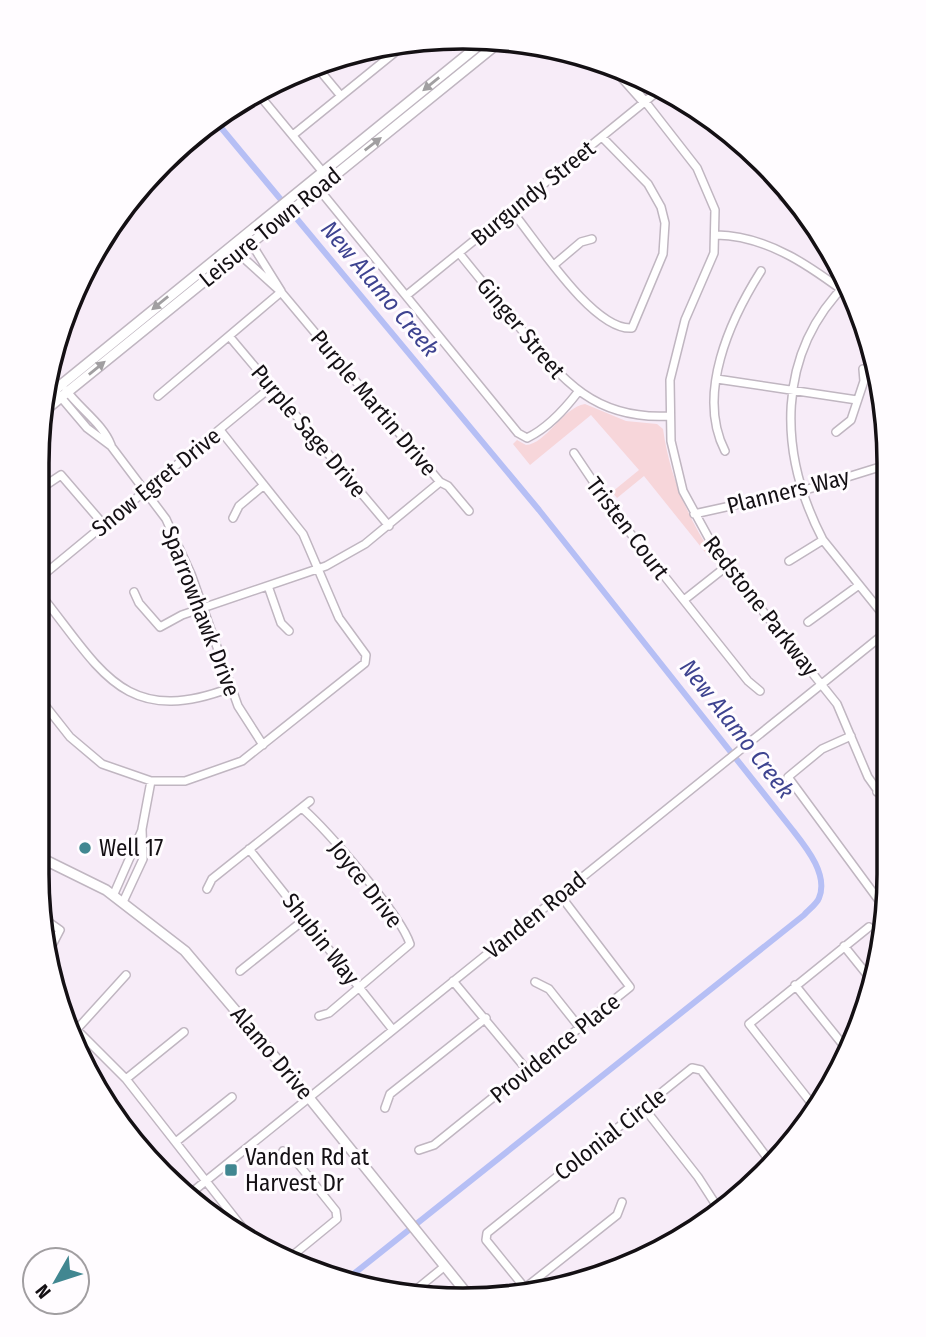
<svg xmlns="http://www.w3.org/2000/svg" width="926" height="1337" font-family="'Fira Sans Condensed',sans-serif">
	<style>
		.green { fill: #f7d6da }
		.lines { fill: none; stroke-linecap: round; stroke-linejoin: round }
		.canal { stroke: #b6bff5; stroke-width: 6 }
		.minor-casing { stroke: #c0b6c1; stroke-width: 10 }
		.major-casing { stroke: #c0b6c1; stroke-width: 12 }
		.minor { stroke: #fff; stroke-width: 7 }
		.major { stroke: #fff; stroke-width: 9 }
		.oneway { fill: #a19fa1 }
		.poi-dot { fill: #418791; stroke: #fffcff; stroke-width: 2.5 }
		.labels { text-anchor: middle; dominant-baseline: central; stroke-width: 6; stroke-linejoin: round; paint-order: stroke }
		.street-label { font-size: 23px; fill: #141014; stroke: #fffcff }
		.poi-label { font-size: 23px; fill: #141014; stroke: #fffcff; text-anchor: start }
		.water-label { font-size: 24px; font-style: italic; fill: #3e4390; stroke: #fffcff }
		.rim { fill: none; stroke: #141014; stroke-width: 3.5 }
	</style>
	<rect width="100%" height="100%" fill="#f7ecf8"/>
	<path class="green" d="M585 404 626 421 657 424 663 429C670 478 688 518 715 559L713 562 644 476 617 498 612 492 639 470 591 415 530 465 513 444 517 440 526 445C546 444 562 408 585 404Z"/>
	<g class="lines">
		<path class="canal" d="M218 124 539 510 791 828C805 846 829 874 819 898 817 904 808 910 804 915L346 1280"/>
		<defs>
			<path id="minor" d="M316 66 341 96
				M611 66 643 102
				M619 68 697 168 715 210 714 253 685 320 670 380 671 441 683 491 718 555 837 704 868 777 888 805
				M260 96 322 171
				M293 135 399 49
				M758 158 779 183 783 197
				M318 188 518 433 527 438C548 428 564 410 578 392
				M511 210C536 240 593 331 632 328L663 254 665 223 661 207 648 184 602 137
				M717 235C769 236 813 268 854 299
				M251 243 281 291
				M238 253 281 292 440 482 448 486 469 511
				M459 253C479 278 500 303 520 328 563 381 595 420 669 416
				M555 264 581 242 592 239
				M848 282C775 354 778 453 823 540L885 617
				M407 295 658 91
				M229 336 389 526
				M717 379 857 400
				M66 390C80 409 103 424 111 445
				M59 395 87 428 111 446 166 519 191 574 238 706 263 745
				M158 396 281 292
				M836 432 851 420 864 381 863 369
				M725 451C696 394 730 320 761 271
				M574 453 615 514 748 681 760 691
				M43 487 61 475 104 525
				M694 514 812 488 883 466
				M233 518 239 506 264 485
				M789 561 823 540
				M42 576 271 387
				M268 586 281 623 289 631
				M134 592 139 603 160 627 182 615 326 566 365 544 440 482
				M41 595C101 670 124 728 230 688
				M684 600 727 566
				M808 622 859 585
				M881 685 886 691
				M40 699 70 737 102 764 151 781H185L242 761 365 663 366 655 339 618 303 534 220 430
				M851 736 822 749 788 777 883 906
				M877 792 888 783
				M302 808C327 830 401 915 410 944L329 1013 319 1016
				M249 849 393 1030
				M207 889 212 879 310 801
				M113 896 142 830
				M123 902 143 859 142 829 151 781
				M43 918 60 930 47 955
				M844 946 869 977
				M240 971 305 919
				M453 981 527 1070
				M535 982 549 989 580 1028
				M795 985 848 1051
				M67 1020 126 1079 249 1236
				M78 1028 126 975
				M126 1079 184 1032
				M812 1104 749 1024 869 927
				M385 1108 390 1094 486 1018
				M644 1108 698 1177 718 1208
				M177 1141 232 1097
				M419 1150 434 1145 630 987 560 895
				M283 1151 296 1161 336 1211 337 1219 287 1260
				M186 1197 885 633
				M525 1288 617 1215 622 1202
				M529 1293 486 1240 487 1233 692 1068 701 1070 772 1164
				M407 1297 445 1266"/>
			<path id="major" d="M45 398 484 41
				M44 411 497 44
				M37 856 106 890 185 951 302 1089 468 1295"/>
		</defs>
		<use href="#minor" class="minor-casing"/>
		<use href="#major" class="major-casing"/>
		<use href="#minor" class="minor"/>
		<use href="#major" class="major"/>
	</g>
	<defs><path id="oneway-solid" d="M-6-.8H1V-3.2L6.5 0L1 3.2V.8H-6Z" transform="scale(1.75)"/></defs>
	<g class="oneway">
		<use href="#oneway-solid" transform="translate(431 84) rotate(141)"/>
		<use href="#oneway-solid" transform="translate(373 144) rotate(-38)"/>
		<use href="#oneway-solid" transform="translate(160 303) rotate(141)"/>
		<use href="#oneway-solid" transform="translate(97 368) rotate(-39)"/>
	</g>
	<g class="poi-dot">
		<circle cx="85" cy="848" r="7"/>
		<rect x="224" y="1163" width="14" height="14" rx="3.5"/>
	</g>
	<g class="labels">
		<g class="street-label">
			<text transform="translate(533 193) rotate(-39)">Burgundy Street</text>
			<text transform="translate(270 227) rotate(-39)">Leisure Town Road</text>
			<text transform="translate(521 328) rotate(50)">Ginger Street</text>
			<text transform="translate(374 403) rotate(50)">Purple Martin Drive</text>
			<text transform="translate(309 431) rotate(50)">Purple Sage Drive</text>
			<text transform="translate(156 482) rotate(-39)">Snow Egret Drive</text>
			<text transform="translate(788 491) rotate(-14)">Planners Way</text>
			<text transform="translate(628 528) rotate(53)">Tristen Court</text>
			<text transform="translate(761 606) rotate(52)">Redstone Parkway</text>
			<text transform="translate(201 611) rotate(69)">Sparrowhawk Drive</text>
			<text transform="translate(366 884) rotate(52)">Joyce Drive</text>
			<text transform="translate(535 915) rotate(-39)">Vanden Road</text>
			<text transform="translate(321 939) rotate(52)">Shubin Way</text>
			<text transform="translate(555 1048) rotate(-39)">Providence Place</text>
			<text transform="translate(272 1053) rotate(50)">Alamo Drive</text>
			<text transform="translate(610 1134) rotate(-38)">Colonial Circle</text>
		</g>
		<g class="poi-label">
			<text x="99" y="848">Well 17</text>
			<text x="245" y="1157">Vanden Rd at<tspan x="245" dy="26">Harvest Dr</tspan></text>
		</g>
		<g class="water-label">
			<text transform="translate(380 289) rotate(50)">New Alamo Creek</text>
			<text transform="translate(737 729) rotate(52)">New Alamo Creek</text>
		</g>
	</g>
	<path d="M0 0H926V1337H0ZM463 49H463A414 414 0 0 1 877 463V874A414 414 0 0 1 463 1288H463A414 414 0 0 1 49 874V463A414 414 0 0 1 463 49Z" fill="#fffcff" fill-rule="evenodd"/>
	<path class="rim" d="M463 49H463A414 414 0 0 1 877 463V874A414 414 0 0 1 463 1288H463A414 414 0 0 1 49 874V463A414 414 0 0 1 463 49Z"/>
	<g transform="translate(56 1281) rotate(231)"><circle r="33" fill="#fffcff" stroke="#a19ea1" stroke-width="2"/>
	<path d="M0-5L12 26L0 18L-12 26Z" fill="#418791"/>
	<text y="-10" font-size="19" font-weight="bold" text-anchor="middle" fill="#141014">N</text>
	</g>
</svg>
